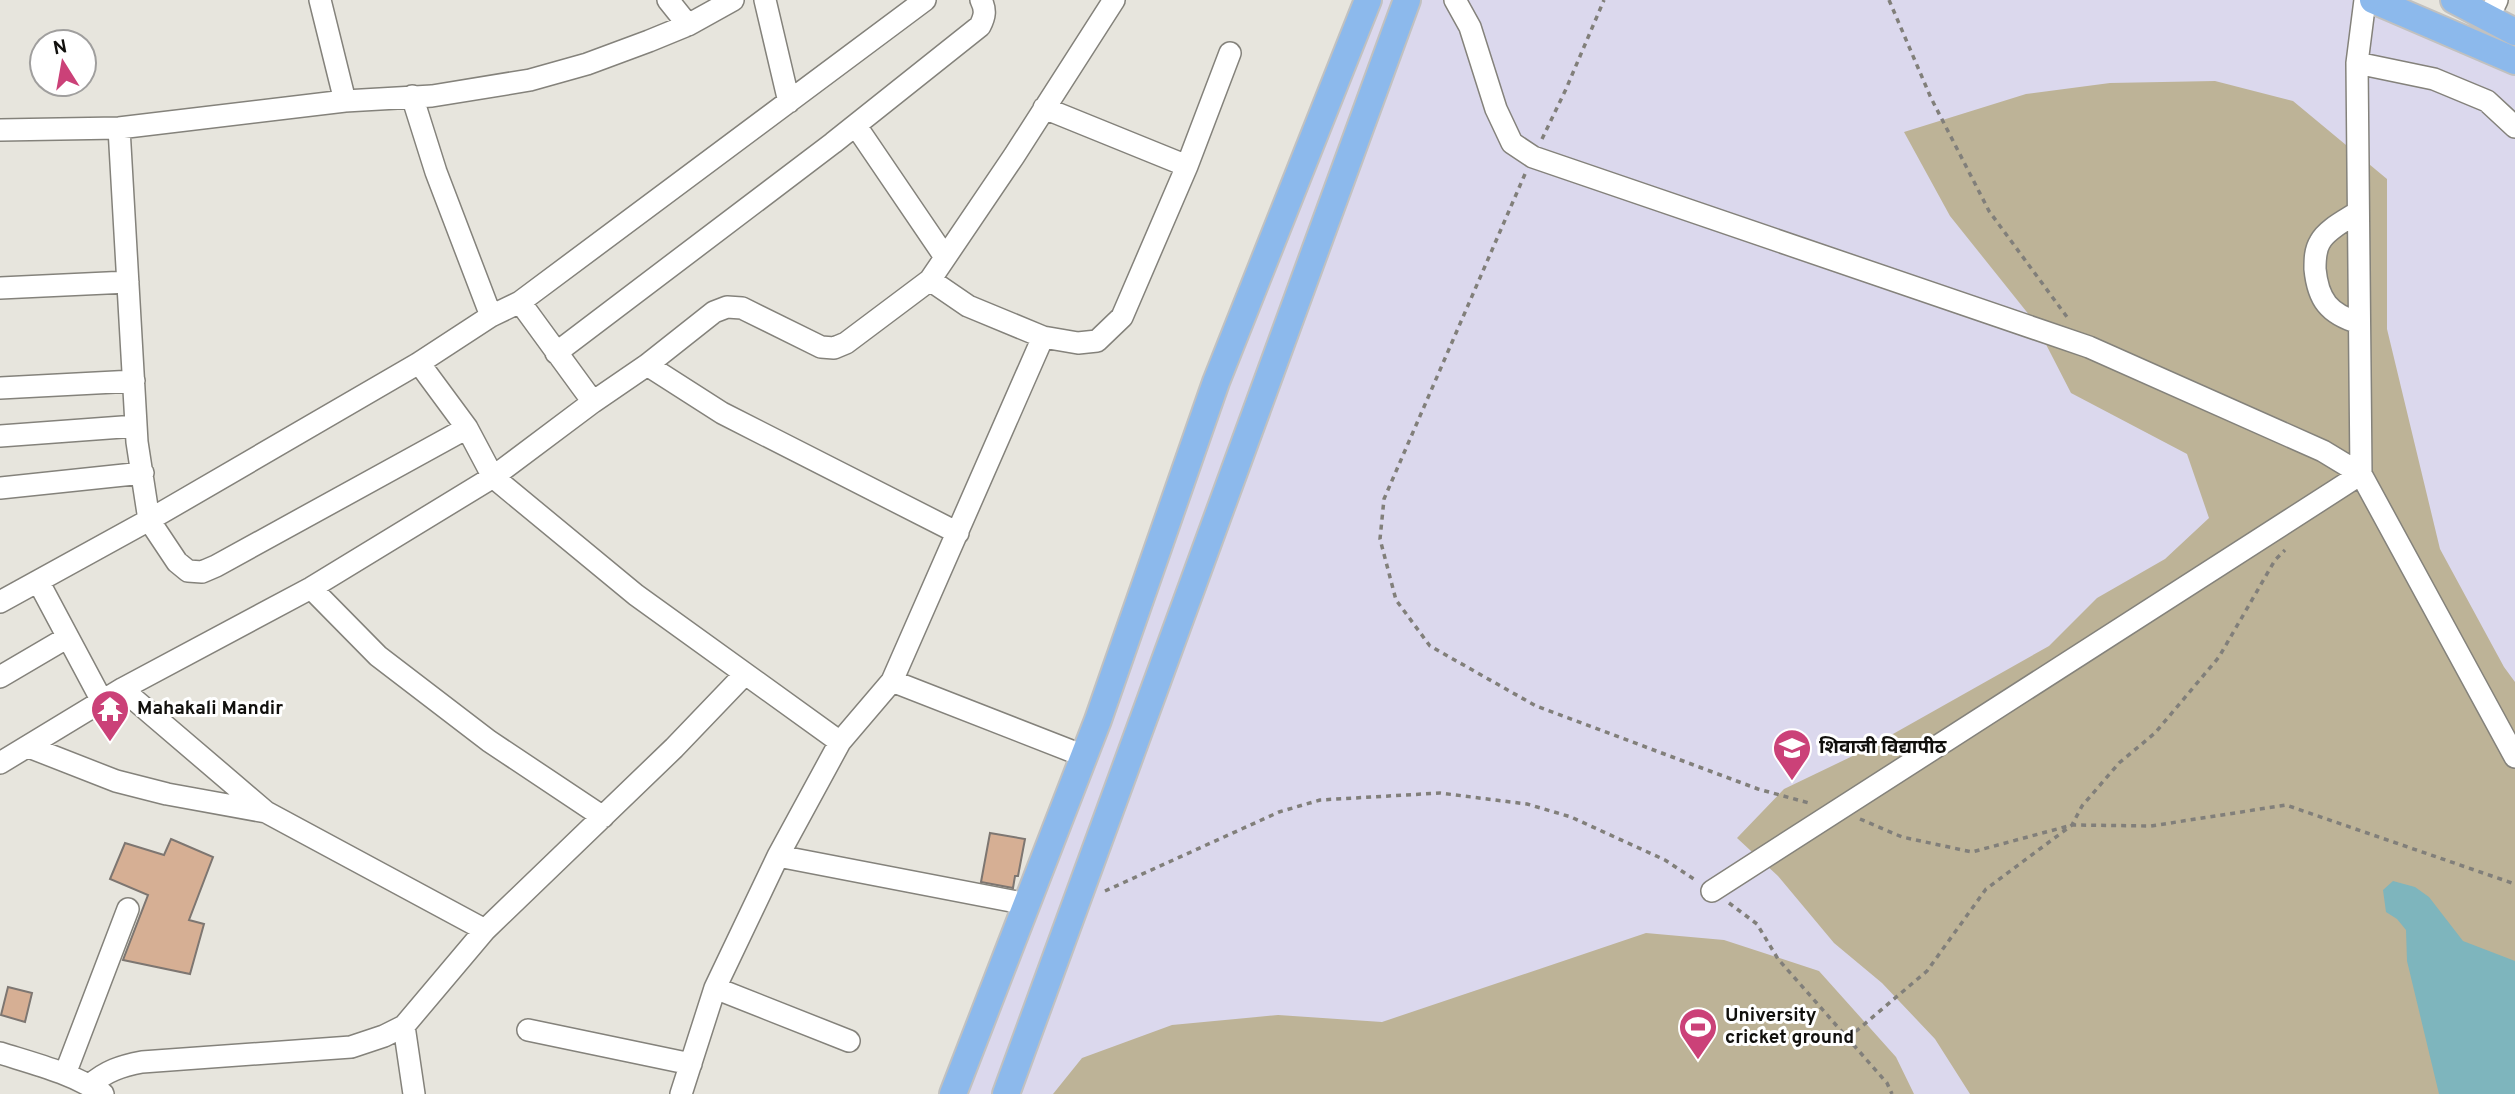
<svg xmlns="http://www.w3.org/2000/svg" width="2515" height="1094" font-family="Overpass,'Noto Sans Devanagari',sans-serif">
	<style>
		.education { fill: #dbd8ed }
		.green { fill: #bdb397 }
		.water { fill: #7eb5bd }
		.building { fill: #d6af94; stroke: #7d7671; stroke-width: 2 }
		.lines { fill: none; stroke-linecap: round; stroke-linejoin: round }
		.minor-casing { stroke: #84827b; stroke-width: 24 }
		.major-casing { stroke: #c1c1c0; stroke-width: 30 }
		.path { stroke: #817f7a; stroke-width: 3.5; stroke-dasharray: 5 5; stroke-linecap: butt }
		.minor { stroke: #fff; stroke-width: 21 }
		.major { stroke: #8cb9ec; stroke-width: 26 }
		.labels { text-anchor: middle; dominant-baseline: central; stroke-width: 6; stroke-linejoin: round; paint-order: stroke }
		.poi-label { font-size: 19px; font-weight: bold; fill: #11100d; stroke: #fff; text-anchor: start }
	</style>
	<rect width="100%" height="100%" fill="#e7e5dd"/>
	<path class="education" d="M1368 0H2373L2515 61V1094H954Z"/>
	<path class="green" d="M2215 81 2293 101 2387 179V329L2440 549 2504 667 2515 682V1094H1970L1935 1039 1882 983 1834 943 1778 876 1737 838 1784 789 1861 752 2049 646 2097 598 2165 559 2209 518 2187 454 2071 393 2034 321 1950 216 1904 132 2026 94 2110 83Z
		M1646 933 1724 940 1819 971 1896 1057 1914 1094H1053L1082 1058 1172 1025 1278 1015 1382 1022Z"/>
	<path class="water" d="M2393 881 2415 887 2429 897 2463 941 2515 961V1094H2439L2407 961 2406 930 2397 919 2386 912 2383 890Z"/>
	<path class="building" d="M990 833 1025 839 1018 876H1015L1013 888 981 882Z
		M171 839 213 857 189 920 204 924 190 974 123 960 148 895 110 879 125 843 164 855Z
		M8 987 32 993 25 1022 1 1015Z"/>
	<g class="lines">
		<defs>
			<path id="minor" d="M320 0 345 101
				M668 0 688 25
				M765 0 789 102
				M1455 0 1470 27 1496 109 1512 143 1533 157 2089 347 2323 451 2361 474 2515 757
				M2488 19 2497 0
				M2357 63 2434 79 2487 101 2515 127
				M412 96 436 172 491 316
				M1044 108 1187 166
				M856 126 945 257
				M119 128 137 442 149 520 177 562 188 571 202 572 216 566 467 428
				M0 130 119 128 345 101 432 96 530 80 587 64 649 41 688 25 733 0
				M2358 212C2346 220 2327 229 2320 242 2315 250 2315 260 2315 269 2318 300 2329 314 2359 323
				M930 280 968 306 1043 337 1078 343 1097 341 1122 317 1187 166 1230 53
				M0 288 128 282
				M520 302 593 402
				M556 353 833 143 980 26C985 16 986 10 981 0
				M419 363 467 428 493 477 636 595 840 742
				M647 365 722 413 958 533
				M0 388 134 381
				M0 436 136 426
				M0 488 143 473
				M38 581 102 701
				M311 588 378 656 489 741 603 817
				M0 602 149 520 419 363 491 316 520 302 925 0
				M0 677 68 637
				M892 681 1084 756
				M122 689 266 812 485 930
				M29 747 116 781 167 794 266 812
				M0 763 122 689 311 588 493 477 593 402 647 365 714 312 727 307 742 308 821 347 834 348 846 343 930 280 1014 156 1114 0
				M778 856 1027 904
				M1712 891 2361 474 2357 63 2365 0
				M715 988 849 1041
				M404 1026 414 1094
				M528 1030 691 1064
				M0 1053C35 1064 72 1073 103 1094
				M65 1074 128 909
				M90 1085C106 1071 121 1066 142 1062L351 1047 384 1036 404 1026 485 930 674 748 744 675
				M681 1094 715 988 778 856 840 742 892 681 1043 337"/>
			<path id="major" d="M2373 0 2515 61
				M2454 0 2515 32
				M953 1094 1098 720 1216 382 1368 0
				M1006 1094 1407 0"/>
		</defs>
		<use href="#minor" class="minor-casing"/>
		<use href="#major" class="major-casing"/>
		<path class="path" d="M1889 0 1931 98 1989 211 2067 317
			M1542 139 1566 89 1604 0
			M1525 174 1384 499 1380 539 1396 600 1430 646 1536 706 1758 789 1809 803
			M1860 819 1902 837 1972 852 2072 825 2151 826 2286 805 2515 884
			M1105 891 1279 812 1320 800 1440 793 1527 804 1571 817 1665 860 1697 881
			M1729 903 1757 924 1778 959 1887 1083 1892 1094
			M1848 1038 1927 971 1986 889 2072 825 2082 806 2119 763 2155 733 2219 657 2275 560 2285 550"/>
		<use href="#minor" class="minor"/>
		<use href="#major" class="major"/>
	</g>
	<defs>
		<symbol id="temple-pin" viewBox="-11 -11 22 30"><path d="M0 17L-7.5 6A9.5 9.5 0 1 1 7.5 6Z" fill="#cb4178" stroke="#fff"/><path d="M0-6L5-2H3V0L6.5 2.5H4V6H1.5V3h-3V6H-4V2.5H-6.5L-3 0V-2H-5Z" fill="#fff"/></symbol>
		<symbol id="university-pin" viewBox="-11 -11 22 30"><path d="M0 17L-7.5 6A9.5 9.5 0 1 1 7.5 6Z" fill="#cb4178" stroke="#fff"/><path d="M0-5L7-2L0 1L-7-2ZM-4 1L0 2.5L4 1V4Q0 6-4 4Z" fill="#fff"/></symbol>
		<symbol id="stadium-pin" viewBox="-11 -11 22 30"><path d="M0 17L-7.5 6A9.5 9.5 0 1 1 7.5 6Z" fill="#cb4178" stroke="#fff"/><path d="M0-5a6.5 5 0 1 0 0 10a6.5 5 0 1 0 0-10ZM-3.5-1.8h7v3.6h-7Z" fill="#fff"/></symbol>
	</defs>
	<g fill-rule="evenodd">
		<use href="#temple-pin" x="88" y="687" width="44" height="60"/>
		<use href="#university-pin" x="1770" y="726" width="44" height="60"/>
		<use href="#stadium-pin" x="1676" y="1005" width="44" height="60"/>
	</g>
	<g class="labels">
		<g class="poi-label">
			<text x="137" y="709">Mahakali Mandir</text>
			<text x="1819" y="748">शिवाजी विद्यापीठ</text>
			<text x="1725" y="1016">University<tspan x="1725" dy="22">cricket ground</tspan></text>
		</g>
	</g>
	<g transform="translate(63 63) rotate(349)"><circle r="33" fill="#ffffff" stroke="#a09f9e" stroke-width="2"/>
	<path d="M0-5L12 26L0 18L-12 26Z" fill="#cb4178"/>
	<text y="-10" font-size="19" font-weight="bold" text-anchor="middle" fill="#11100d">N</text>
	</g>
</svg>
